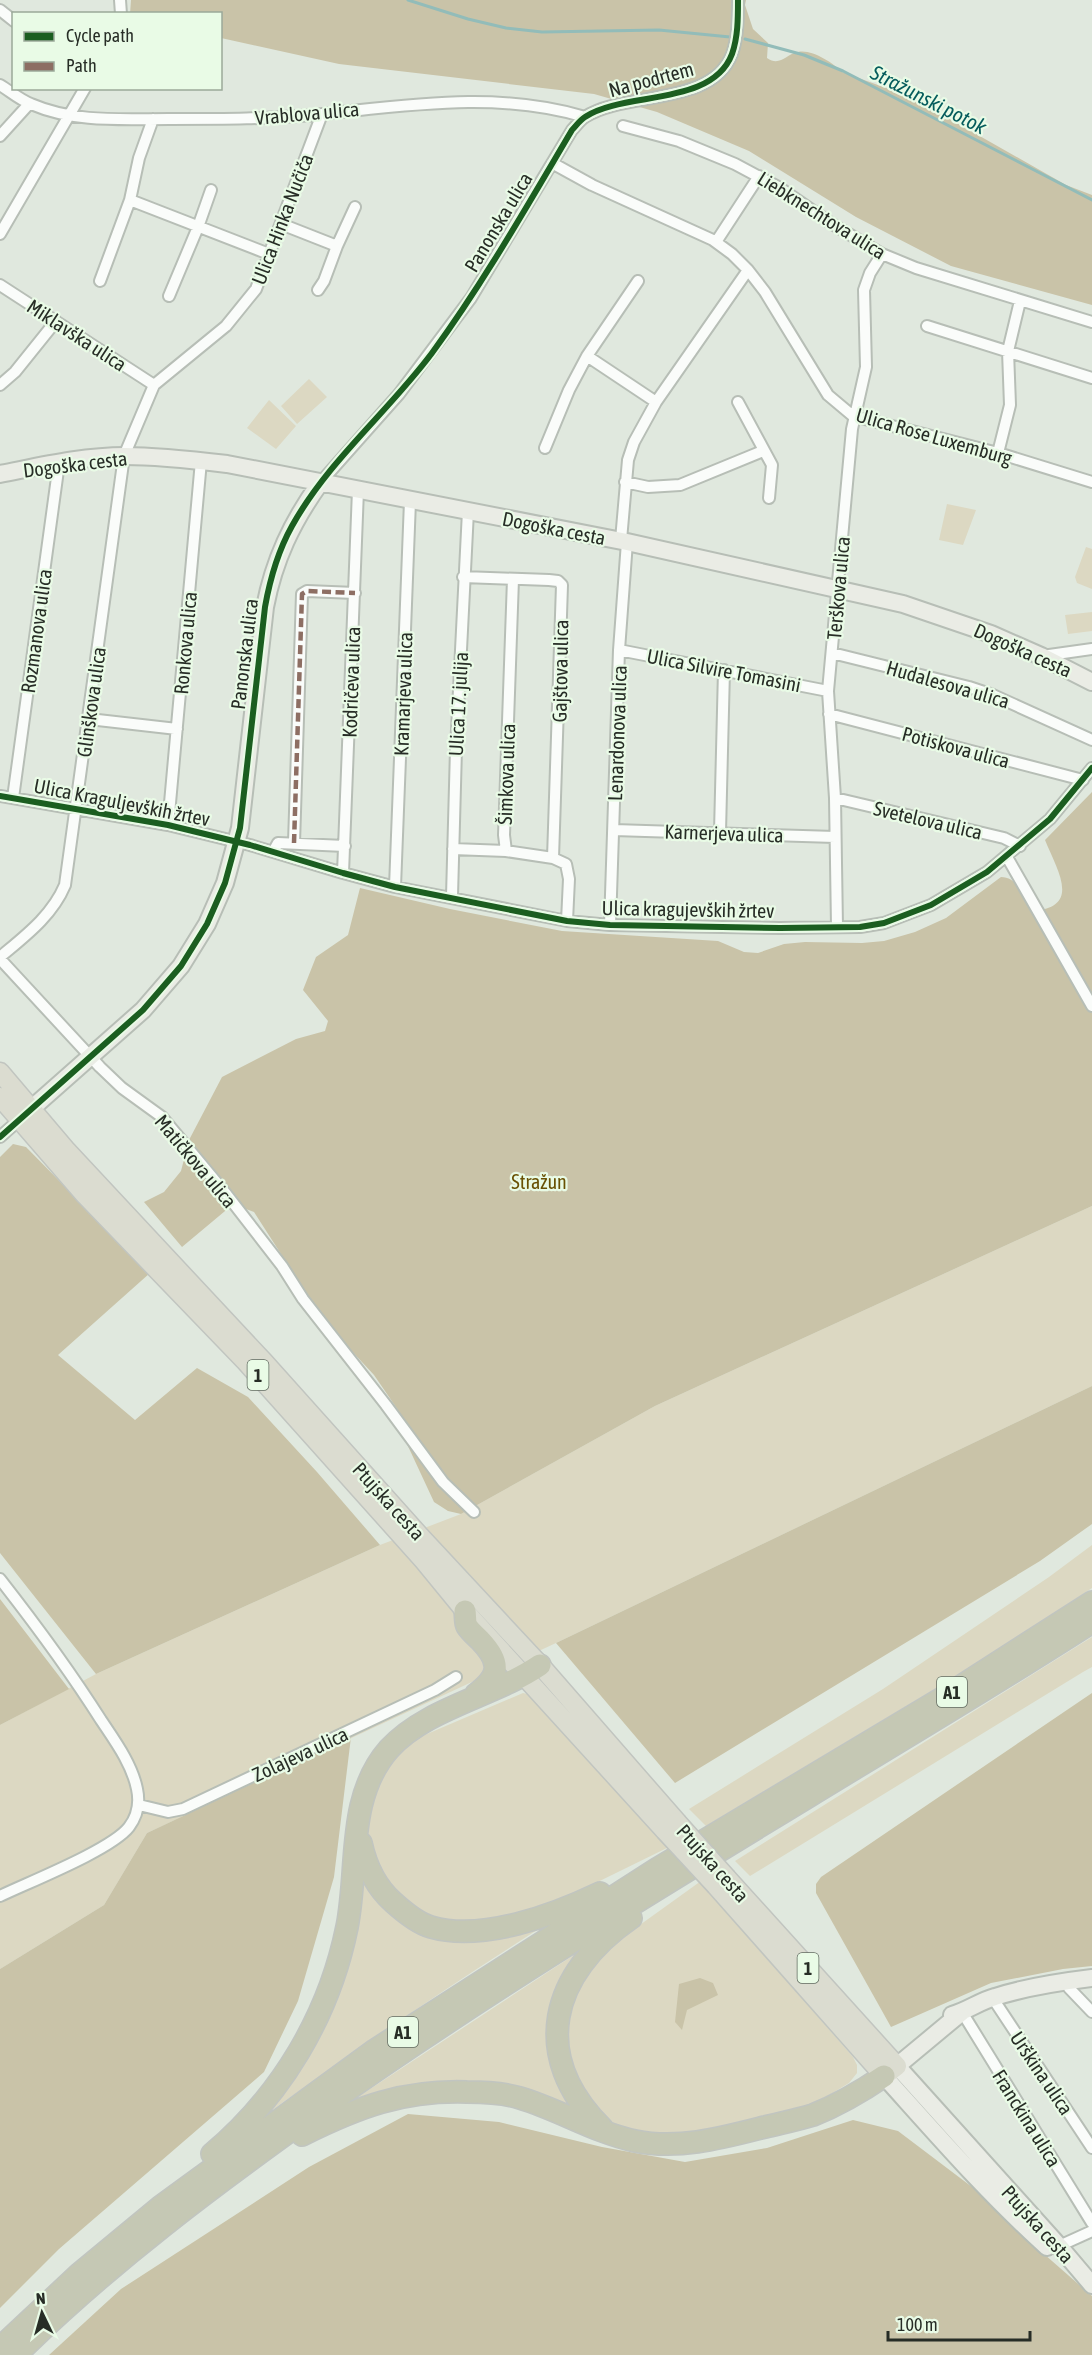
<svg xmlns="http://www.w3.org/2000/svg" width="1092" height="2355" font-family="'Asap Condensed',sans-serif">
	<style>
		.green { fill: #dcd8c2 }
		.forest { fill: #c9c3a8 }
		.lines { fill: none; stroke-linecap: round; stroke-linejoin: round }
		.stream { stroke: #92bcb9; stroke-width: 3 }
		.street-casing { stroke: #b7beb6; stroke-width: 14 }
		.secondary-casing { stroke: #b7beb6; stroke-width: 20 }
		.primary-casing { stroke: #c1c5c0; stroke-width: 21 }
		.highway-casing { stroke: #c1c5c0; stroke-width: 24 }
		.street { stroke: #fafcfa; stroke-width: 10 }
		.secondary { stroke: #eaece5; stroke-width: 16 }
		.primary { stroke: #dbdcd0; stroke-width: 18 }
		.highway { stroke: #c5c8b4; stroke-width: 21 }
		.primary-bridge-casing { stroke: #c1c5c0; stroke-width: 21; stroke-linecap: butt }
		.primary-bridge { stroke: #dbdcd0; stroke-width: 18 }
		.quiet { stroke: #8d6e63; stroke-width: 4.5; stroke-dasharray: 9 4.5; stroke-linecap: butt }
		.cycleway-casing { stroke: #e9fbe6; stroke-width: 10 }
		.cycleway { stroke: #1b5e20; stroke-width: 6 }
		.labels { text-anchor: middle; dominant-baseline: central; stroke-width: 4.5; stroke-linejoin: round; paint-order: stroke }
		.shield { fill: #e9fbe6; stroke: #616b60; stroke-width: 1.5 }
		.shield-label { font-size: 18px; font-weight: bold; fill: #272d26 }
		.street-label { font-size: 20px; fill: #272d26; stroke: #e9fbe6 }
		.park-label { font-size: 20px; fill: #695103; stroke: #e9fbe6 }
		.water-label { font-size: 21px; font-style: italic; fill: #055c5c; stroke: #e9fbe6 }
	</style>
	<rect width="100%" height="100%" fill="#e0e8de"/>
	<path class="green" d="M309 379 327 397 297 424 281 406Z
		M269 400 296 426 276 449 247 428Z
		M947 504 976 510 963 545 939 540Z
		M1086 547 1092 549V589L1077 583 1075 577Z
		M1092 612V631L1068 634 1065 615Z
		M1092 1206V1386L556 1643 147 1833 104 1905 0 1969V1725L96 1674 380 1545 461 1514 655 1406Z
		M1092 1545V1588L985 1659 706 1826 689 1809 883 1689 1049 1577Z
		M1092 1637V1667L1083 1672 750 1876 735 1861Z
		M523 1693 531 1695 671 1846 563 1899 515 1919 447 1924 397 1901 365 1850 370 1795 380 1773 413 1740Z
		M360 1855 421 1928 556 1918C479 1967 404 2016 331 2069 307 2087 279 2102 258 2123L311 2043Z
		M701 1881 853 2057 857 2065V2073L849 2083 816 2103 760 2124 711 2133 640 2136 611 2123 579 2095 562 2041 571 1996 589 1966 612 1945Z
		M586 1947 555 2010 586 2120 497 2090 326 2118Z"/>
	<path class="forest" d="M131 0H746L745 5 753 29 768 43 767 58C780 67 786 54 798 52 812 49 833 63 842 72L911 97 1066 185 1092 195V305L951 266 856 217 749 151 657 112 594 94 339 64 221 38 220 14H130Z
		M1092 792V1206L655 1406 461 1514 448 1511 434 1502 400 1429 398 1410 374 1375 335 1333 308 1296 254 1212 246 1209 237 1201 182 1247 144 1202 164 1192 181 1171 189 1140 222 1077 296 1039 325 1031 328 1021 303 990 316 957 348 935 360 888 450 909 562 931 718 941 744 952 758 953 784 944 805 942 862 943 884 941 915 932 946 918 1001 877C1018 877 1024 897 1031 911 1083 908 1057 870 1045 840Z
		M13 1144 26 1147 150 1273 58 1355 135 1420 197 1368 248 1397 317 1472 380 1545 96 1674 0 1553V1157Z
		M1092 1386V1524L1040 1561 675 1783 556 1643Z
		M0 1599 69 1689 0 1725Z
		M1092 1693V1966L1063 1969 991 1983 891 2027 816 1893V1884L821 1877Z
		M351 1737 334 1877 298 2001 264 2072 59 2249 0 2308V1969L104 1905 147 1833Z
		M700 1978 713 1983 718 1995 687 2010 682 2030 675 2022 679 1984Z
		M408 2114 499 2122 602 2147 685 2162 767 2148 853 2120 898 2131 980 2193 1036 2247 1092 2296V2355H49L121 2289 309 2167Z"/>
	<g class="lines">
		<path class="stream" d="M408 0 468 19 506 28 542 32 659 30 730 37
			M745 39 804 55 843 71 1092 200"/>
		<defs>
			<path id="street" d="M120 0 121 14
				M0 10 14 21
				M0 85C10 91 20 100 31 104 75 123 122 119 169 119 221 119 272 119 323 114 410 105 499 91 585 117
				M623 126 679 141 735 164 780 188 829 222 882 254 916 268 1092 322
				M0 136 29 104
				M552 163 592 185 713 240 732 254 748 270 765 292 828 395 853 416 998 453 1092 482
				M130 200 269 254
				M281 224 337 246
				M0 234 85 88
				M716 242 759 176
				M100 281 130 200 139 158 153 119
				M0 285 154 385
				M318 290 324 281 337 246 355 207
				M169 296 198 227 211 190
				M927 326 1092 378
				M587 356 656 402
				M0 385 15 372 56 321
				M738 402 772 465 769 498
				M545 448 569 390 587 356 638 281
				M998 453 1010 405 1008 351 1020 301
				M625 482 648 487 680 485 763 451
				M320 483 399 394 471 298 572 130C576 126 580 120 585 117 624 91 712 107 732 54 738 37 738 18 738 0
				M621 540 628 460 634 442 656 402 748 270
				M463 577 549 580 558 581 562 585 553 858
				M513 579 504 835 506 851 553 858 566 864 569 879 567 921
				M619 650 828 691
				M832 653 969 687 993 695 1092 740
				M1042 656 1092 649
				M829 714 1083 780
				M89 719 177 729
				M0 796 168 825 250 845 343 873 395 887 567 921 610 925 780 928 860 927 884 923 931 905 987 872 1050 819 1092 768
				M13 798 59 463
				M835 798 1004 838 1020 846
				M168 825 201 461
				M614 830 835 837
				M720 832 724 670
				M294 843 302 594 307 591 355 593
				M453 849 506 851
				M273 852 278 843 345 846
				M1007 857 1092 1006
				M343 873 358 490
				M395 887 410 501
				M452 896 456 749 468 511
				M610 925 619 650 627 542
				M837 927 835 798 828 691 852 429 866 367 864 290 870 273 882 254
				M0 957C25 936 52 916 65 885L124 456 154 385 226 326 256 289 322 114
				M0 959 100 1067 122 1088 162 1117 227 1195 282 1266 303 1299 386 1405 443 1482 474 1512
				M0 1137 19 1120
				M0 1579C36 1625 70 1671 101 1720 115 1741 132 1764 137 1789 140 1803 138 1815 129 1827 111 1850 29 1882 0 1896
				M139 1805 168 1812 183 1809 435 1690 456 1677
				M1068 1981 1069 1988 1092 2012
				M992 1997 1092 2148
				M962 2012 1092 2223
				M1059 2246 1092 2231"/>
			<path id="secondary" d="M0 474C41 466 83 456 125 456 159 456 193 460 227 464L627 542 903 604 991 634 1041 656 1092 682
				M22 1117 143 1010 181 966 207 924 225 883 240 828 265 607C274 560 292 522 320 483
				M962 2012 897 2066 1059 2246 1092 2285
				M952 2015C967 2011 980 2001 995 1997 1026 1987 1059 1982 1092 1978
				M884 2076C938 2136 987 2193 1047 2247"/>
			<path id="primary" d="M0 1072 67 1151 264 1362 420 1536 540 1665 677 1822
				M0 1097 85 1195 246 1362 424 1561 465 1611 665 1831
				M716 1886 884 2076 897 2066 727 1878"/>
			<path id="highway" d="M465 1611C466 1616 465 1622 467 1626 470 1631 476 1636 480 1640 501 1662 501 1675 476 1694
				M361 1843C366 1866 375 1886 393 1902 404 1912 417 1923 431 1927 482 1942 554 1915 600 1893
				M602 2128C529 2055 550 1974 631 1918
				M302 2135C358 2107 403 2090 467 2092 484 2092 504 2093 520 2098 560 2110 594 2132 635 2141 679 2150 722 2138 765 2127 781 2123 797 2120 813 2115 838 2105 862 2091 884 2076
				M212 2154C281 2096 329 2016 347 1927 359 1867 346 1798 389 1749 426 1708 495 1696 540 1665
				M0 2348 79 2274 160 2207 375 2050 655 1870 944 1697 1092 1602
				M16 2355C109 2263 215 2184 322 2108 493 1987 673 1879 852 1770 933 1721 1013 1673 1092 1622"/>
		</defs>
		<use href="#street" class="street-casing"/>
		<use href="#secondary" class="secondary-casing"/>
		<use href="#primary" class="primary-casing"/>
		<use href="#highway" class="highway-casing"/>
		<use href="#street" class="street"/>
		<use href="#secondary" class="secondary"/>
		<use href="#primary" class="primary"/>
		<use href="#highway" class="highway"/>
		<defs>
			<path id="primary-bridge" d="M677 1822 727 1878
				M665 1831 716 1886"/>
		</defs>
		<use href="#primary-bridge" class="primary-bridge-casing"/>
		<use href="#primary-bridge" class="primary-bridge"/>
		<path class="quiet" d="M294 843 302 594 307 591 355 593"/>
		<defs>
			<path id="cycleway" d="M0 796 168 825 250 845 343 873 395 887 567 921 610 925 780 928 860 927 884 923 931 905 987 872 1050 819 1092 768
				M0 1137 143 1010 181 966 207 924 225 883 240 828 265 607C270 579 278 551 292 526 328 461 388 412 432 353 484 282 527 206 572 130 576 126 580 120 585 117 624 91 712 107 732 54 738 37 738 18 738 0"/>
		</defs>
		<use href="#cycleway" class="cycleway-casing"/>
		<use href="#cycleway" class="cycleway"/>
	</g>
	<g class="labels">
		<g class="shield">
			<rect x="247.5" y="1360" width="21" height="30" rx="4.5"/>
			<rect x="937" y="1677" width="30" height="30" rx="4.5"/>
			<rect x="797.5" y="1953" width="21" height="30" rx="4.5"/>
			<rect x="388" y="2017" width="30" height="30" rx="4.5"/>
		</g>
		<g class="shield-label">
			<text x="258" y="1375">1</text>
			<text x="952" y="1692">A1</text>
			<text x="808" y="1968">1</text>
			<text x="403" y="2032">A1</text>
		</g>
		<g class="street-label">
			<text transform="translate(651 79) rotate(-15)">Na podrtem</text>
			<text transform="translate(307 113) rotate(-5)">Vrablova ulica</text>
			<text transform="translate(822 215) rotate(32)">Liebknechtova ulica</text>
			<text transform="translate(282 219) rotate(-69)">Ulica Hinka Nučiča</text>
			<text transform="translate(498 222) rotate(-59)">Panonska ulica</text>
			<text transform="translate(77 335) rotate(33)">Miklavška ulica</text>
			<text transform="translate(934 436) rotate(16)">Ulica Rose Luxemburg</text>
			<text transform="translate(75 464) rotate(-7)">Dogoška cesta</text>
			<text transform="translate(554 528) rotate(11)">Dogoška cesta</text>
			<text transform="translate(838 588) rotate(-85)">Terškova ulica</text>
			<text transform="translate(36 631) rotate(-82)">Rozmanova ulica</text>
			<text transform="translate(185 643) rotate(-85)">Ronkova ulica</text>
			<text transform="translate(1023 650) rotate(24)">Dogoška cesta</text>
			<text transform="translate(244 654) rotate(-83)">Panonska ulica</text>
			<text transform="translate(724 670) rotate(11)">Ulica Silvire Tomasini</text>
			<text transform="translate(560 671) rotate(-89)">Gajštova ulica</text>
			<text transform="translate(351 682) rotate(-88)">Kodričeva ulica</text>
			<text transform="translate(948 684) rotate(16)">Hudalesova ulica</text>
			<text transform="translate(403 694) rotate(-88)">Kramarjeva ulica</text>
			<text transform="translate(91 702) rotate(-82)">Glinškova ulica</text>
			<text transform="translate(458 704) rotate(-87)">Ulica 17. julija</text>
			<text transform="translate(617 733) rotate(-88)">Lenardonova ulica</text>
			<text transform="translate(956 747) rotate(15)">Potiskova ulica</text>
			<text transform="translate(506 774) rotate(-88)">Šimkova ulica</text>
			<text transform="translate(122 802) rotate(11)">Ulica Kraguljevških žrtev</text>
			<text transform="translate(928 820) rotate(13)">Svetelova ulica</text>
			<text transform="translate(724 833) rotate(2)">Karnerjeva ulica</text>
			<text transform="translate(688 909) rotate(1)">Ulica kragujevških žrtev</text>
			<text transform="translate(196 1161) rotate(50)">Matičkova ulica</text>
			<text transform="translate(389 1501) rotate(48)">Ptujska cesta</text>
			<text transform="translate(300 1754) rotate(-25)">Zolajeva ulica</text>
			<text transform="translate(713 1863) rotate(48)">Ptujska cesta</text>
			<text transform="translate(1042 2073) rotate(56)">Urškina ulica</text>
			<text transform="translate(1027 2118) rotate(58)">Franckina ulica</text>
			<text transform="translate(1038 2224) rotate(48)">Ptujska cesta</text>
		</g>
		<g class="park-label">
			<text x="539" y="1181">Stražun</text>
		</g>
		<g class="water-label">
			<text transform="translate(929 99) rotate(27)">Stražunski potok</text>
		</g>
	</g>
	<rect x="12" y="12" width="210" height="78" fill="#e9fbe6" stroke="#9ba999" stroke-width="1.5"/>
	<rect x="24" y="32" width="30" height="9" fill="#1b5e20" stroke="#9ba999" stroke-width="1.5"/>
	<text x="66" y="42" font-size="18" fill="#272d26">Cycle path</text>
	<rect x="24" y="62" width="30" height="9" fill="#8d6e63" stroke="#9ba999" stroke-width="1.5"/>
	<text x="66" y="72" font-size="18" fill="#272d26">Path</text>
	<g transform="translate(42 2313) rotate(355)" stroke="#e9fbe6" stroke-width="4.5" paint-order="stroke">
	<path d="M0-4.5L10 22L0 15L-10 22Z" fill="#272d26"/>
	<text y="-9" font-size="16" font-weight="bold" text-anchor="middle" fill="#272d26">N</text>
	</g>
	<path d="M888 2331v9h142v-9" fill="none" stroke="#272d26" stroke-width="3"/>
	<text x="897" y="2331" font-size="18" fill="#272d26" stroke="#e9fbe6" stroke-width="4.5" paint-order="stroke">100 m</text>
</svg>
